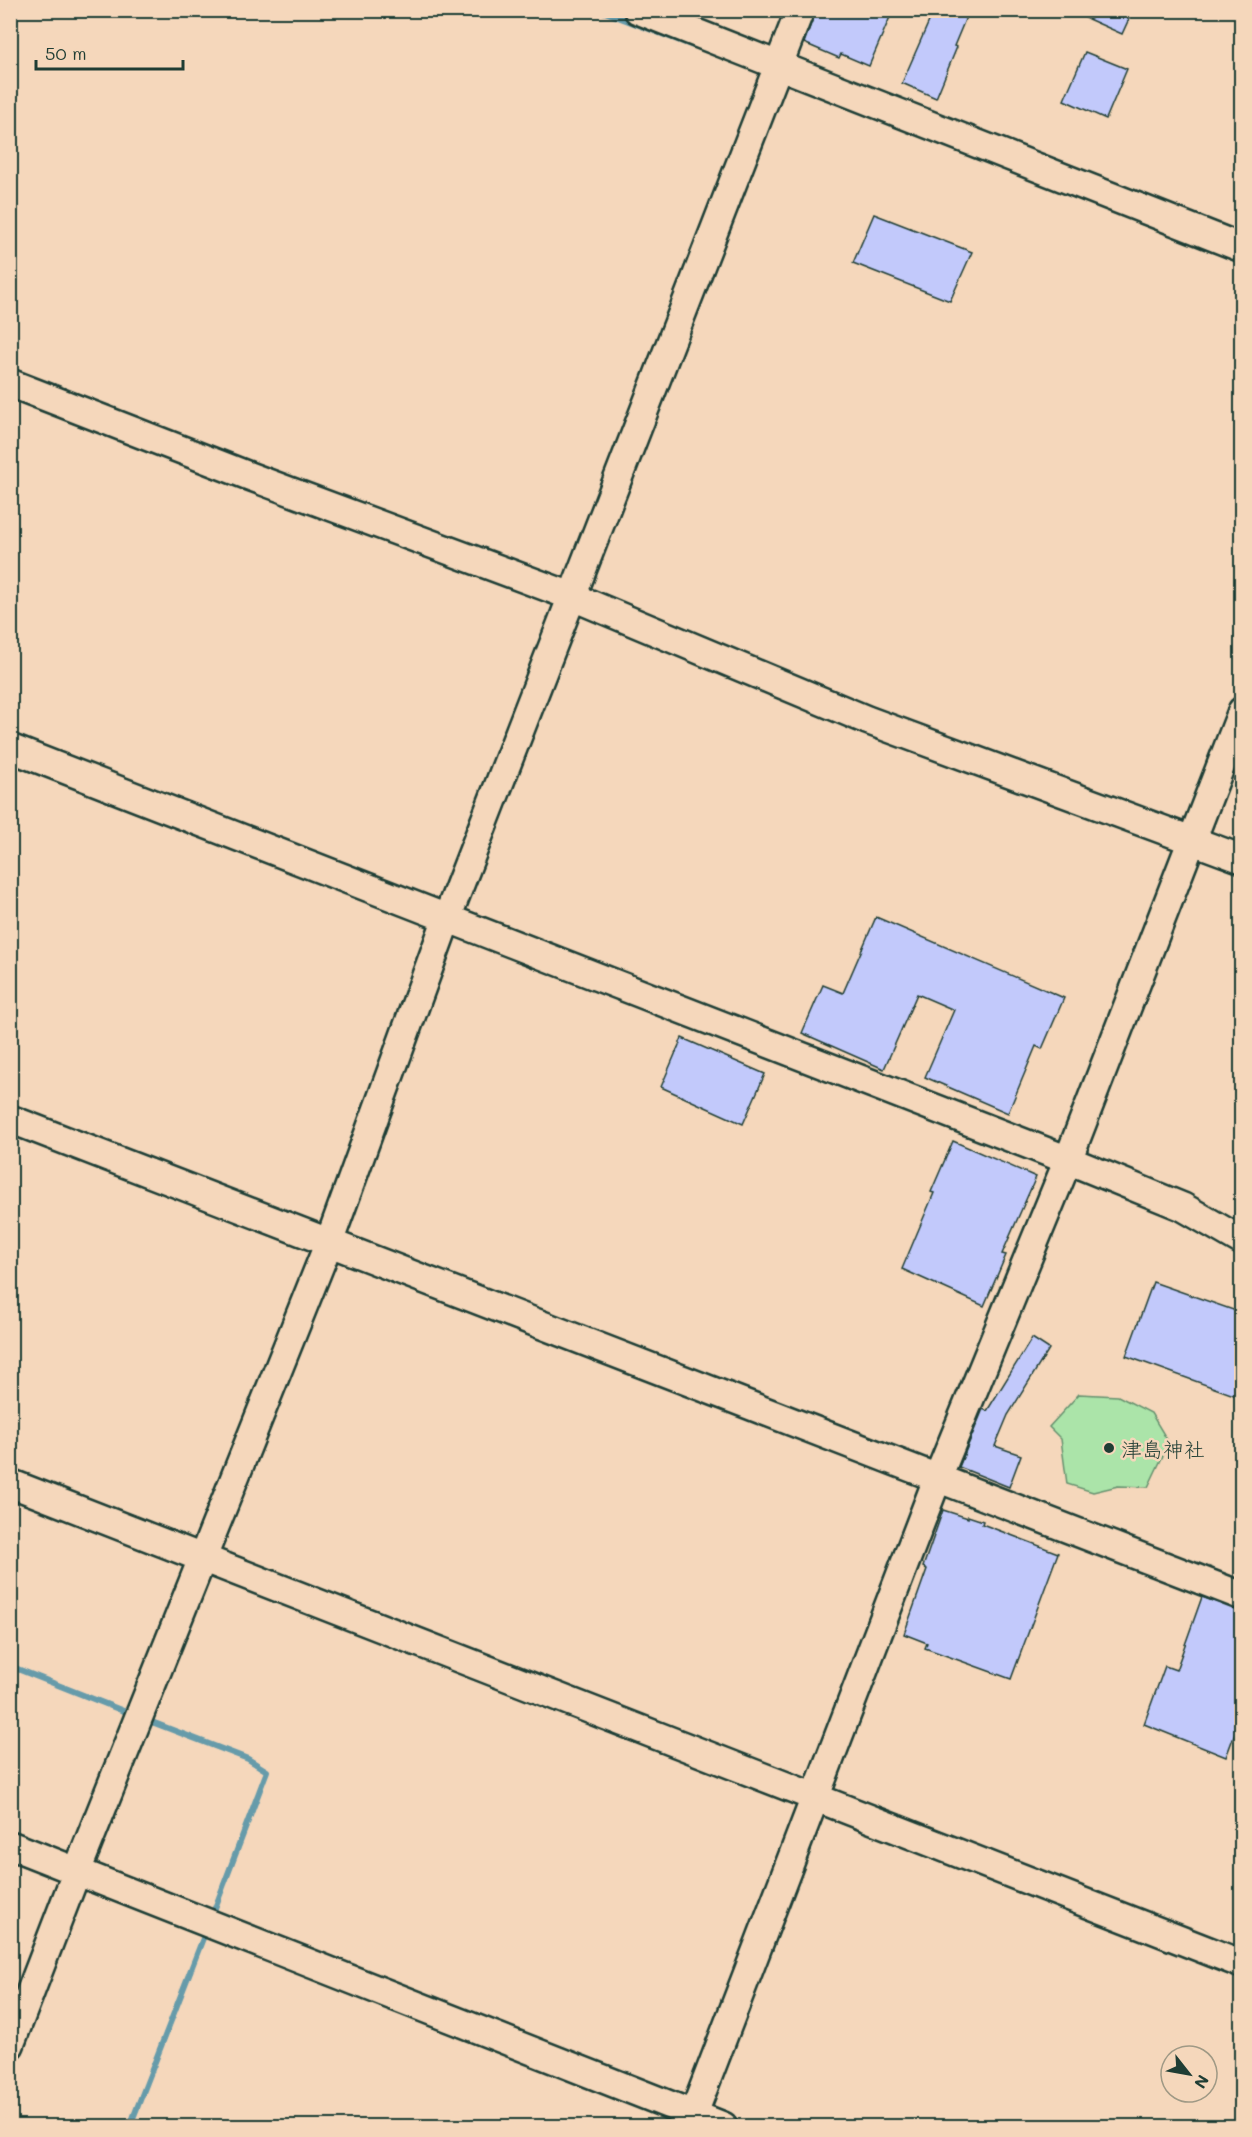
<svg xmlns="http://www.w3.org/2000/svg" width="1252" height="2137" font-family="Mali,'Klee One',sans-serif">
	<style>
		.green { fill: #abe4a9; stroke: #65906e; stroke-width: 1.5 }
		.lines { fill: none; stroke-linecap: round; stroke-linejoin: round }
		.stream { stroke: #669baa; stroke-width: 6 }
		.building { fill: #c2c9fb; stroke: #1f3d34; stroke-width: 1.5 }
		.minor-casing { stroke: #1f3d34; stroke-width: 32 }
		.minor { stroke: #f5d7bb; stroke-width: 27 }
		.poi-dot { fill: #1f3d34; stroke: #f5d7bb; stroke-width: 2 }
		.labels { text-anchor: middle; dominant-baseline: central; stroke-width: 5; stroke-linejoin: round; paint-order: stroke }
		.poi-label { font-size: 21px; fill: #1f3d34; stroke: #f5d7bb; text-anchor: start }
	</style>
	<rect width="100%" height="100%" fill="#f5d7bb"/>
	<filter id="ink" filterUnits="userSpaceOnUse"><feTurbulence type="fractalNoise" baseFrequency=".0167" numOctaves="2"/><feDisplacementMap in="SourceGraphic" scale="12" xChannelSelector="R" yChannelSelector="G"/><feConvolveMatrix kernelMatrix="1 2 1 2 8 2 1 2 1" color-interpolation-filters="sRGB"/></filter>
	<g filter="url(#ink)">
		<path class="green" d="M1079 1394 1118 1396 1151 1413 1169 1443 1148 1487 1118 1486 1093 1492 1067 1484 1061 1439 1049 1427Z"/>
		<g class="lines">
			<path class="stream" d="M600 10 693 46
				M10 1666 131 1714
				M144 1719 248 1759 267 1771 212 1916
				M130 2126 207 1928"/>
		</g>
		<path class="building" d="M816 10H893L869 66 841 54 839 58 804 43Z
			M934 10H969L954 46 957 47 936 98 902 83Z
			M1068 10H1133L1122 34Z
			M1085 52 1127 69 1106 119 1064 100Z
			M874 214 972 252 950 301 853 263Z
			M876 917 1064 998 1042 1049 1036 1046 1008 1113 925 1077 954 1010 917 994 884 1069 802 1033 823 985 843 993Z
			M682 1038 765 1074 743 1124 661 1087Z
			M953 1141 1036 1177 1002 1254 1006 1255 984 1306 902 1269 934 1193 931 1192Z
			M1153 1282 1242 1313V1398L1126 1356Z
			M1032 1338 1049 1349 1008 1415 995 1446 1021 1455 1009 1487 959 1467 983 1409 987 1411Z
			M943 1510 968 1518V1516L983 1521 982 1524 1058 1553 1011 1679 925 1648 927 1643 904 1634 927 1569 923 1567Z
			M1202 1597 1242 1611V1714L1226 1757 1144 1724 1165 1666 1176 1670Z"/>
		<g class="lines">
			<defs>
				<path id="minor" d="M638 10 1242 248
					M10 383 249 476 571 596 867 720 1242 859
					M10 748 1068 1160 1183 1207 1242 1241
					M10 1119C420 1281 832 1435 1242 1596
					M10 1483 1242 1964
					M10 1845 723 2126
					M10 2045 77 1871 328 1245 447 918 800 10
					M689 2126 938 1477 1068 1160 1242 711"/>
			</defs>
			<use href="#minor" class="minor-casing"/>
			<use href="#minor" class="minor"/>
		</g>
	</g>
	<circle class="poi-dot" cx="1109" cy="1448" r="6"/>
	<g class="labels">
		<g class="poi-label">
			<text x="1121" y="1448">津島神社</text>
		</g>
	</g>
	<rect width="1252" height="2137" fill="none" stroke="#f5d7bb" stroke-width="36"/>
	<rect x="18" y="18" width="1216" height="2101" fill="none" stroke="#1f3d34" stroke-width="2" filter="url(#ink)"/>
	<g transform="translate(1189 2074) rotate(121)"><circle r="28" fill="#f5d7bb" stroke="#9f9985" stroke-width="1.5"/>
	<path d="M0-4.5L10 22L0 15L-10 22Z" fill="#1f3d34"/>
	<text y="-9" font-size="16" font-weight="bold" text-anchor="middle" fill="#1f3d34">N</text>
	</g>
	<path d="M36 60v9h147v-9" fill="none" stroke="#1f3d34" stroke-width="3"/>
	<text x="45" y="60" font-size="18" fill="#1f3d34" stroke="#f5d7bb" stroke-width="4.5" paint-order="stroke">50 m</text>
</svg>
